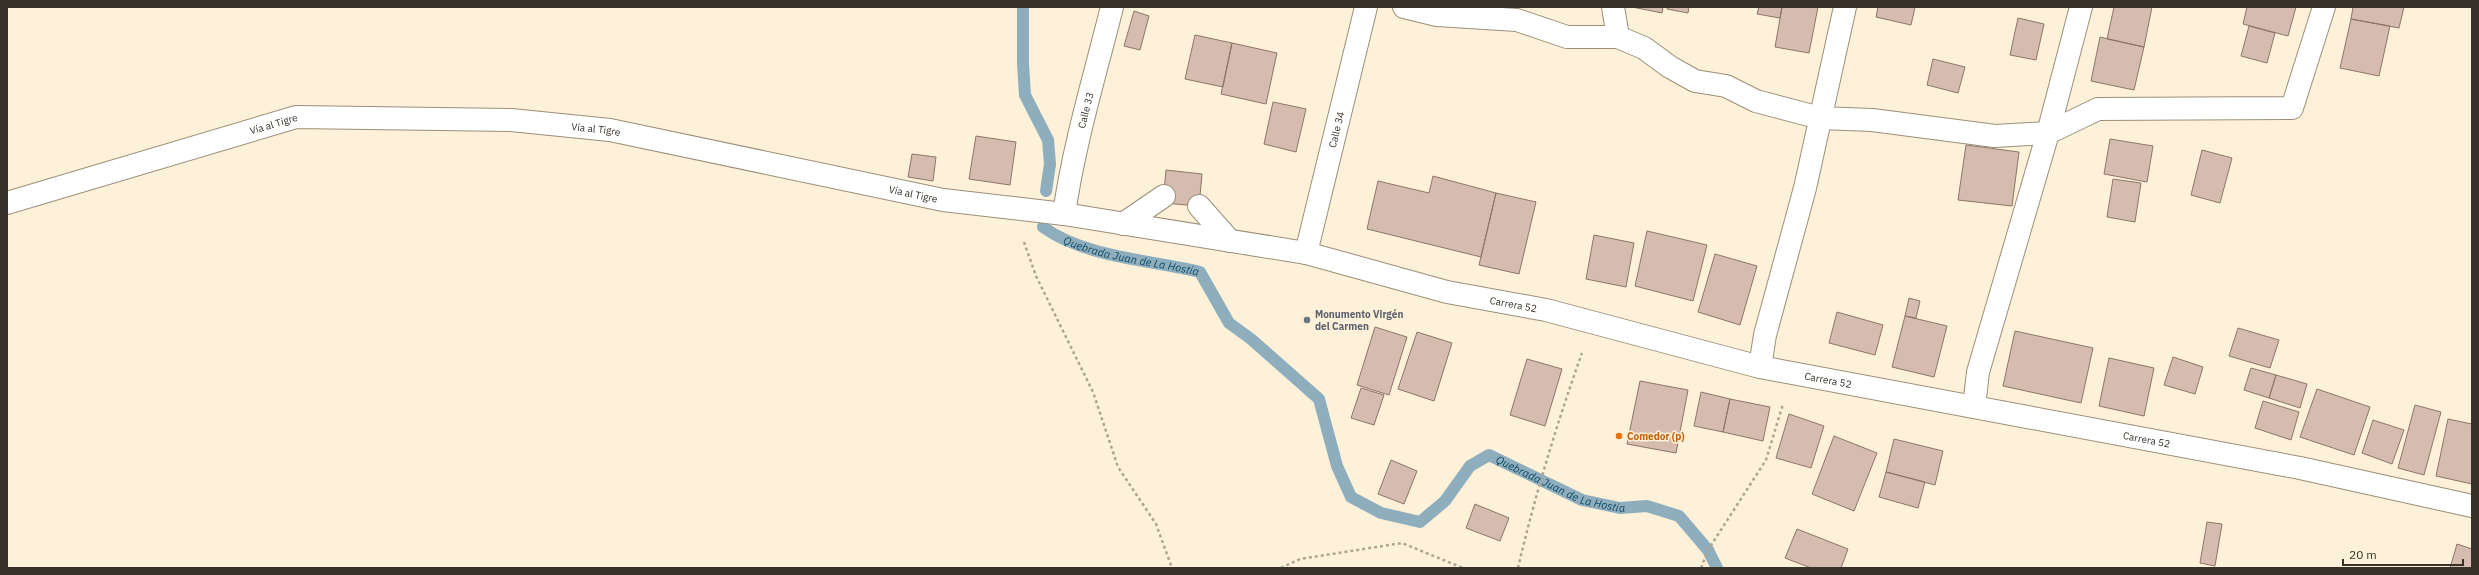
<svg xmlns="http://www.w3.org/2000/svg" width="2479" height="575" font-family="'IBM Plex Sans',sans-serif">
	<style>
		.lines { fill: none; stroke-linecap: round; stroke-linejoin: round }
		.stream { stroke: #8eaebe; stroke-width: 12 }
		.building { fill: #d5bcae; stroke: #8d7569 }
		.service-casing { stroke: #9b8f79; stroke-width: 24 }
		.minor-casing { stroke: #9b8f79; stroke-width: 24 }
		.tertiary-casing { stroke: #9b8f79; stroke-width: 24 }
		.path { stroke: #aea492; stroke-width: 2.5; stroke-dasharray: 3 3; stroke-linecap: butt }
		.service { stroke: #fff; stroke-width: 22 }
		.minor { stroke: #fff; stroke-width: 22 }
		.tertiary { stroke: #fff; stroke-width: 22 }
		.worship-dot { fill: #6b7280; stroke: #fef1d9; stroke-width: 1.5 }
		.food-dot { fill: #e8710a; stroke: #fef1d9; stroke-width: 1.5 }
		.labels { text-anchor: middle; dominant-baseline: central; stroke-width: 3; stroke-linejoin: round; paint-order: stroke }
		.street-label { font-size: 10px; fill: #373229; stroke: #fef1d9 }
		.worship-label { font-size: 10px; font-weight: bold; fill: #5b616d; stroke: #fef1d9; text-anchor: start }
		.food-label { font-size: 10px; font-weight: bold; fill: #c56008; stroke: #fef1d9; text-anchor: start }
		.water-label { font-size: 11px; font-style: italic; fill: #0d4a64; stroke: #fef1d9 }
	</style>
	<rect width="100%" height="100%" fill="#fef1d9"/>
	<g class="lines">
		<g class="stream">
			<path d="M1023 7V64L1025 95 1048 140 1050 164 1046 191"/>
			<path id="s1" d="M1043 227C1084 257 1150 260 1200 272L1229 323 1251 339 1319 399 1337 466 1351 497 1381 513 1420 522 1445 501 1470 466 1489 455 1582 500 1620 508 1647 506 1679 516 1708 550 1717 568"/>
		</g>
	</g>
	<path class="building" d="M1632 7H1663L1662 13Z
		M1668 7H1689L1688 13 1667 9Z
		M1759 7H1782L1780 18 1757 14Z
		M1782 7H1818L1809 53 1775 47Z
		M1878 7H1915L1911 25 1876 17Z
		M2114 7H2152L2144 47 2107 39Z
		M2247 7H2296L2288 36 2243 24Z
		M2353 7H2404L2399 28 2351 19Z
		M1134 11 1149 16 1140 50 1124 46Z
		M2018 18 2044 24 2036 60 2010 55Z
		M2351 19 2390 26 2379 76 2340 68Z
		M2249 26 2275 33 2267 63 2241 56Z
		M1195 35 1232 43 1223 87 1185 79Z
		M2100 37 2144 47 2134 90 2091 81Z
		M1232 43 1277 53 1266 104 1221 94Z
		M1933 59 1965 67 1958 93 1927 85Z
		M1273 102 1306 109 1296 152 1264 144Z
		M976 136 1016 142 1010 185 969 179Z
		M2110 139 2153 146 2147 182 2104 174Z
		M1966 145 2019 152 2012 206 1958 200Z
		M2202 150 2232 158 2220 203 2191 195Z
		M912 154 936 157 933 181 908 177Z
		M1166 170 1202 174 1199 206 1163 203Z
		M1433 176 1496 193 1481 257 1367 229 1378 181 1429 193Z
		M2113 179 2141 183 2135 222 2107 217Z
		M1496 193 1536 202 1519 274 1479 265Z
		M1647 231 1707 245 1693 301 1635 286Z
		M1594 235 1634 243 1626 287 1586 279Z
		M1715 254 1757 266 1740 325 1698 312Z
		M1909 298 1920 301 1916 318 1905 316Z
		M1837 312 1883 325 1875 355 1829 343Z
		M1905 316 1947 326 1934 377 1892 367Z
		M1375 327 1407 337 1389 395 1357 385Z
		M2238 328 2279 340 2270 368 2229 356Z
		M2015 331 2093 348 2081 403 2003 386Z
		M1417 332 1452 343 1434 401 1398 389Z
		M2173 357 2203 367 2195 394 2164 385Z
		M2109 358 2154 368 2144 416 2099 406Z
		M1527 359 1562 369 1545 426 1510 415Z
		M2251 368 2276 375 2269 398 2244 390Z
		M2276 375 2307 384 2300 408 2269 398Z
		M1640 381 1688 390 1676 453 1627 444Z
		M1361 388 1384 395 1374 425 1351 418Z
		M2317 389 2370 407 2354 455 2300 437Z
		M1701 392 1730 399 1723 432 1694 426Z
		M1730 399 1770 407 1763 441 1723 432Z
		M2263 401 2299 412 2291 440 2255 428Z
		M2415 405 2441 412 2424 475 2398 468Z
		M1789 414 1824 426 1811 468 1776 458Z
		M2448 419 2472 424V484L2436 476Z
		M2373 420 2404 430 2392 464 2362 453Z
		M1834 436 1877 453 1854 511 1812 494Z
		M1894 439 1943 451 1935 485 1886 472Z
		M1391 460 1417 471 1404 504 1378 494Z
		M1886 472 1925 482 1918 508 1879 497Z
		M1475 504 1509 518 1500 541 1466 528Z
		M2207 522 2222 524 2215 566 2200 563Z
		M1797 529 1848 549 1841 568H1811L1785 558Z
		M2457 544 2472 549V568H2450Z"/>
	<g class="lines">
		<defs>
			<path id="service" d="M1199 206 1230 241
				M1123 224 1164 196"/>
			<g id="minor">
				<path d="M1404 7 1437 15 1517 20 1567 37H1618L1644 48 1670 67 1695 81 1726 86 1756 101 1820 118 1872 120 1995 136 2048 133 2098 109 2292 108 2324 7"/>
				<path d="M1613 7 1618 37"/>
				<path id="s2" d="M1064 214C1074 144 1095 75 1112 7"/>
				<path id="s3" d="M1306 253 1366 7"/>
				<path d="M1760 367 1765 335 1805 188 1845 7"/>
				<path d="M1974 407 1978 372 2048 133 2081 7"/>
			</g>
			<g id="tertiary">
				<path id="s4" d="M7 203 296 117 511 120 610 130 943 200 1064 214 1306 253 1447 292 1546 310 1760 367 2300 468 2472 506"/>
			</g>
		</defs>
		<use href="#service" class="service-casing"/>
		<use href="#minor" class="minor-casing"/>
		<use href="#tertiary" class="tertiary-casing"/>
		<path class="path" d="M1024 242 1036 276 1093 392 1118 467 1156 524 1172 568
			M1281 568 1300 559 1402 543 1463 568
			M1518 568C1535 495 1557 423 1582 353
			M1701 568 1708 550 1766 460 1783 404"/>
		<use href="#service" class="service"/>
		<use href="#minor" class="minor"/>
		<use href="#tertiary" class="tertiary"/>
	</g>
	<circle class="worship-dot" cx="1307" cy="320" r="4"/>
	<circle class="food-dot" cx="1619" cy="436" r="4"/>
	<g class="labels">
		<g class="street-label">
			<text stroke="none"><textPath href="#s2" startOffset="106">Calle 33</textPath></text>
			<text stroke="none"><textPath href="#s4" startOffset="278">Vía al Tigre</textPath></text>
			<text stroke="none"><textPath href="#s4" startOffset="602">Vía al Tigre</textPath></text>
			<text stroke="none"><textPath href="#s3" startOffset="127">Calle 34</textPath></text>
			<text stroke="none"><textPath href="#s4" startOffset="926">Vía al Tigre</textPath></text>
			<text stroke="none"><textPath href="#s4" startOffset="1537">Carrera 52</textPath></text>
			<text stroke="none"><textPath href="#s4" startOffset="1861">Carrera 52</textPath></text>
			<text stroke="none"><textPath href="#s4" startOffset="2185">Carrera 52</textPath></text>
		</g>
		<g class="worship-label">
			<text x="1315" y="314">Monumento Virgén<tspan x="1315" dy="12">del Carmen</tspan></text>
		</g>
		<g class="food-label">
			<text x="1627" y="436">Comedor (p)</text>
		</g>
		<g class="water-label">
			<text stroke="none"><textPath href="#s1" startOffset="94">Quebrada Juan de La Hostia</textPath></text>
			<text stroke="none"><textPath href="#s1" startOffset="694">Quebrada Juan de La Hostia</textPath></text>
		</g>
	</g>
	<rect width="2479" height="575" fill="none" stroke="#373229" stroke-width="16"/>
	<path d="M2343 559v6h120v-6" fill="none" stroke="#373229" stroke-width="2"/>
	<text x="2349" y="559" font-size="12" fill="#373229" stroke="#fef1d9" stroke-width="3" paint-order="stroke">20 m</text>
</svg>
